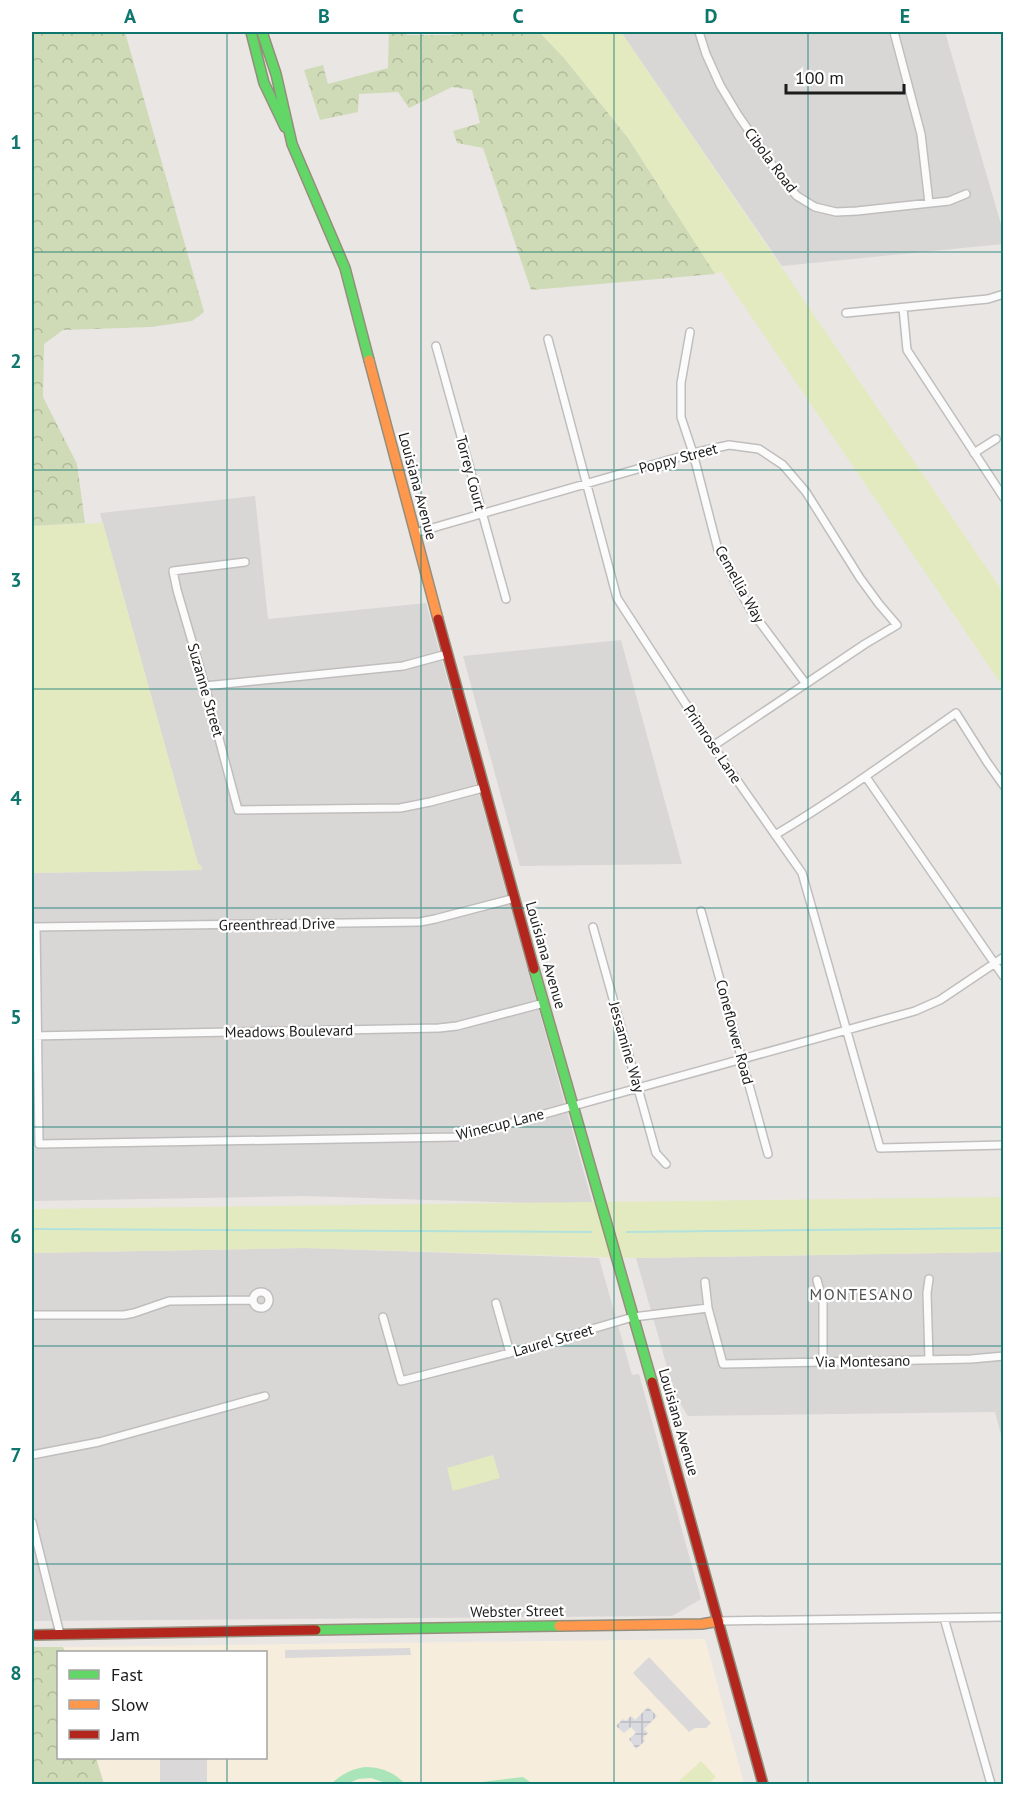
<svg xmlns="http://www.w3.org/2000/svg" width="1035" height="1816" font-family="'PT Sans',sans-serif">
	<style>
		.residential { fill: #d9d6d6 }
		.education { fill: #f6eddd }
		.grass { fill: #e4eabf }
		.forest { fill: url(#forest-crowns) }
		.pitch { fill: #aae5b9 }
		.parking { fill: #dad8d8 }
		.plaza { fill: url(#plaza-grid) }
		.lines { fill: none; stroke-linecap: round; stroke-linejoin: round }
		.stream { stroke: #b3e2dc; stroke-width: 2 }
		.street-casing { stroke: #c0bebd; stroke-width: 10 }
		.fast-casing { stroke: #958e7c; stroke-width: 12 }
		.slow-casing { stroke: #958e7c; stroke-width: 12 }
		.jam-casing { stroke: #958e7c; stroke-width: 12 }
		.street { stroke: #fcfbfb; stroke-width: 7 }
		.fast { stroke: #63d668; stroke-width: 9 }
		.slow { stroke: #ff974d; stroke-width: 9 }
		.jam { stroke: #b3261e; stroke-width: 9 }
		.grid { fill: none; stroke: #0f766e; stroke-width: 1.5; stroke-opacity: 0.55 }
		.labels { text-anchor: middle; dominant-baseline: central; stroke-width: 4.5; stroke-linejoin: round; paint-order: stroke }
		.street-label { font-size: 15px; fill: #1c1c1c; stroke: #fff }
		.neighbourhood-label { font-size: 16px; letter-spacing: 1.5px; fill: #4f4f4f; stroke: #fff }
		.neatline { fill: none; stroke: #0f766e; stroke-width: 2 }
		.grid-label { font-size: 20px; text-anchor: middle; font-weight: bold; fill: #0f766e }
	</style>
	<defs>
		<pattern id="forest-crowns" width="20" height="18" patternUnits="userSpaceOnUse" patternTransform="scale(1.5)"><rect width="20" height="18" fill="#cfdab6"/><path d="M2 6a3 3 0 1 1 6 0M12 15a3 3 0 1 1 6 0" fill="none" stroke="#b1ba9c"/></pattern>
		<pattern id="plaza-grid" width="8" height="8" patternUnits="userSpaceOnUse" patternTransform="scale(1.5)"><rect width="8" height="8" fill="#dadbe0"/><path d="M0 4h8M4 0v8" fill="none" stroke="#babbc0"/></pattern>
	</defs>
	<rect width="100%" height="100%" fill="#eae6e4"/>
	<path class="residential" d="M621 32H945L1003 231V244L782 266Z
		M255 496 268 619 426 603 593 1205 304 1196 32 1201V873L201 870 198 864 100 513Z
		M621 640 682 864 520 866 463 656Z
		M304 1248 599 1258 632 1375 639 1374 701 1599 672 1616 32 1621V1253Z
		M1003 1252V1442L995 1412 688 1416 675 1395 636 1258Z"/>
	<path class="education" d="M705 1639 744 1784H104L96 1758H266V1652H65L63 1647Z"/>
	<path class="grass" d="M539 32H621L1003 592V687L721 272 715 274 628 138 564 58Z
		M103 523 198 864 201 865 202 870 32 873V526Z
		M1003 1197 1004 1252 636 1258 304 1248 32 1253V1209Z
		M493 1455 500 1478 453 1491 447 1468Z
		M701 1761 716 1777 708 1784H690L689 1783 682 1784 679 1781Z"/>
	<path class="forest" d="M32 32H125L204 312 192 321 151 327 63 330 44 344 43 397 77 464 85 523 32 526Z
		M389 32H404L407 35H454V32H539L564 58 628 138 715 274 531 290 483 148 457 143 453 131 480 123 472 90 452 87 409 108 398 92 359 94 358 112 320 120 304 70 323 65 328 84 388 68Z
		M32 1647H63L65 1652H58V1758H96L104 1784H32Z"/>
	<path class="pitch" d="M365 1767C381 1767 394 1772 405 1784H389L371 1778 358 1779 347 1784H331C341 1775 351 1769 365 1767Z
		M523 1777 533 1784H466Z"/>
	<path class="parking" d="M410 1648 411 1655 285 1658V1650Z
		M649 1657 711 1723 706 1728H695L689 1732 633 1673Z
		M160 1758H207V1784H160Z"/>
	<path class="plaza" d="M648 1707 657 1716 644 1729 648 1733 643 1738 645 1741 636 1749 629 1739 636 1733 631 1727 624 1733 616 1726 623 1719 626 1721 631 1716 635 1720Z"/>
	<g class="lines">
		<path class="stream" d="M32 1229 591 1232
			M627 1232 1004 1228"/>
		<defs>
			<path id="street" d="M699 32 706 54 720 85 738 115 784 182 797 196 815 207 836 212 857 211 949 201 966 194
				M894 32 921 134 929 203
				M903 308 907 350 1004 498
				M846 313 988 299 1004 294
				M690 332 681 383V417L693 453 718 550 750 609 806 684
				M548 339 617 598 713 746 802 873 880 1148 1004 1145
				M436 346 506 599
				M974 453 996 439
				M415 533 693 453 729 445 759 449 783 465 806 492 860 578 879 604 897 625 865 644 713 746
				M245 562 173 571 177 590 205 686 238 810 400 808 430 802 483 788
				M205 686 403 666 447 654
				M866 777 1004 977
				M775 835C837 798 896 755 956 713L987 762 1004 786
				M701 911 768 1154
				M34 927 420 922 435 919 515 898
				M36 927 39 1144 456 1137 469 1135 915 1011 940 1000 1004 957
				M593 927 656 1153 666 1164
				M32 1036 439 1028 457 1026 544 1003
				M817 1280 823 1302V1361
				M705 1282 708 1308 723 1364 971 1359 1004 1356
				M253 1300a8 8 0 1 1 16 0a8 8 0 1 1-16 0Z
				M496 1303 510 1353
				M32 1315H124L134 1313 169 1301 253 1300
				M383 1317 401 1381 510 1353 633 1317 708 1308
				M929 1359 927 1293 929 1279
				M32 1455 99 1442 265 1396
				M32 1522 60 1634
				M944 1618 991 1784
				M719 1621 1004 1617"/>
			<path id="fast" d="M251 32 264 83 285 127
				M262 32 276 74 292 144 345 268 369 360
				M534 969 652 1382
				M316 1630 559 1626"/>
			<path id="slow" d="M369 360 438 619
				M559 1626 702 1624 719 1621"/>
			<path id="jam" d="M438 619 534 969
				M652 1382 763 1784
				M32 1635 316 1630"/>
		</defs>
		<use href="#street" class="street-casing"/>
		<use href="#fast" class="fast-casing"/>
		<use href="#slow" class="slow-casing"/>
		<use href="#jam" class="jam-casing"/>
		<use href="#street" class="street"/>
		<use href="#fast" class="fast"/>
		<use href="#slow" class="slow"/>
		<use href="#jam" class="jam"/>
	</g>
	<path class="grid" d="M227 32V1652M421 32V1784M614 32V1784M808 32V1784M32 252H1004M32 470H1004M32 689H1004M32 908H1004M32 1127H1004M32 1346H1004M32 1564H1004M227 1758V1784"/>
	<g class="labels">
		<g class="street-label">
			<text transform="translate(771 160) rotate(53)">Cibola Road</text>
			<text transform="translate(678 458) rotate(-15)">Poppy Street</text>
			<text transform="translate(471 473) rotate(75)">Torrey Court</text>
			<text transform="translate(418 486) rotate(75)">Louisiana Avenue</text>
			<text transform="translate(740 584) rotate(61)">Cemellia Way</text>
			<text transform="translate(206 690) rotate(74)">Suzanne Street</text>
			<text transform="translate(713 744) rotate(56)">Primrose Lane</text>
			<text transform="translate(277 924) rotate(-1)">Greenthread Drive</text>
			<text transform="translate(546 955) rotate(74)">Louisiana Avenue</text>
			<text transform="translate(289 1031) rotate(-1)">Meadows Boulevard</text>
			<text transform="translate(735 1032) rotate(75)">Coneflower Road</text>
			<text transform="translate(627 1047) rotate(74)">Jessamine Way</text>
			<text transform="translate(500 1124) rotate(-14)">Winecup Lane</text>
			<text transform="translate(553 1340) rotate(-16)">Laurel Street</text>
			<text transform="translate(863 1361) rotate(-1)">Via Montesano</text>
			<text transform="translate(679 1422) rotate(74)">Louisiana Avenue</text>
			<text transform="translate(517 1611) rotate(-1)">Webster Street</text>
		</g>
		<g class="neighbourhood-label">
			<text x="862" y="1294">MONTESANO</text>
		</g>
	</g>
	<rect width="1035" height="1816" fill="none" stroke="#ffffff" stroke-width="66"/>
	<rect x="57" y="1651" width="210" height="108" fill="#ffffff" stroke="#a4a4a4" stroke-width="1.5"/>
	<rect x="69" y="1670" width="30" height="9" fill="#63d668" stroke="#a4a4a4" stroke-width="1.5"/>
	<text x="111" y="1681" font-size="18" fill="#1c1c1c">Fast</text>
	<rect x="69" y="1700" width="30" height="9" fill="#ff974d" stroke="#a4a4a4" stroke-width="1.5"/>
	<text x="111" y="1711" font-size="18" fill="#1c1c1c">Slow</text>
	<rect x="69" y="1730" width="30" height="9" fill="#b3261e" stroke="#a4a4a4" stroke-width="1.5"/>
	<text x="111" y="1741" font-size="18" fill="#1c1c1c">Jam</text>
	<path d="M786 84v9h118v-9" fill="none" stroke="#1c1c1c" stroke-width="3"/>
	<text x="795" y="84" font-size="18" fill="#1c1c1c" stroke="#ffffff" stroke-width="4.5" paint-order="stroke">100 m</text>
	<rect x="33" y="33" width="969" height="1750" class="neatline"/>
	<g class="grid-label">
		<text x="130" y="23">A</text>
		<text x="324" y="23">B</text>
		<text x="518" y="23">C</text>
		<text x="711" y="23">D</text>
		<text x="905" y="23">E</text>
		<text x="16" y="149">1</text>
		<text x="16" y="368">2</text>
		<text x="16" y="587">3</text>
		<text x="16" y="805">4</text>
		<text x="16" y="1024">5</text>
		<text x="16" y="1243">6</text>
		<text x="16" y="1462">7</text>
		<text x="16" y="1680">8</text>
	</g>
</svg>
